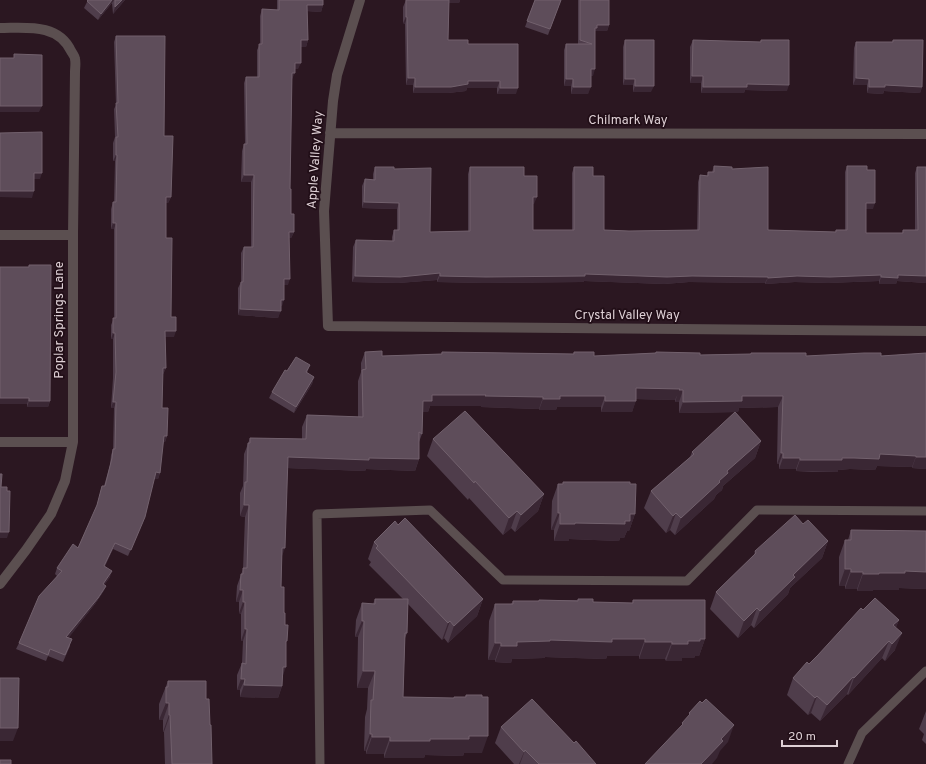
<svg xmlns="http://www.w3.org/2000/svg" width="926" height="764" font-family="Overpass,sans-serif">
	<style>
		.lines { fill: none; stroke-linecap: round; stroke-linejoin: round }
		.service { stroke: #5b4f50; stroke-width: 9 }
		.minor { stroke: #5b4f50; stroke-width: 10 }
		.wall { fill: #4f3d4b }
		.shaded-wall { fill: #3a2734 }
		.building { fill: #5e4d5a; stroke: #72616d }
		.labels { text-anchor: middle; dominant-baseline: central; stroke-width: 3.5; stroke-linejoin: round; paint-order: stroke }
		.street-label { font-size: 13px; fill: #ded0d5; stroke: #210e17 }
	</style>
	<rect width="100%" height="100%" fill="#2b1721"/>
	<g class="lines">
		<path class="service" d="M320 764 317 514 430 510 503 580 687 581 757 510 926 511
			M848 764 862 733 926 671"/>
		<path class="minor" d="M360 0 337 75 333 101 324 211 328 326 926 331
			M0 28C26 28 58 23 71 51 73 54 75 57 75 59 76 63 75 68 75 72L73 235V442L65 481 51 514 26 550 0 584
			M330 133 926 134
			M0 235H73
			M0 442H73"/>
	</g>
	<path class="wall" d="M88 0H125L113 14 112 3 98 20 84 8Z
		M277 0H323V5L321 12 307 11 308 40 306 47H301L298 69H295L292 79 290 189 291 214 294 232 291 238H289L288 285H284L282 306H281L278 318 238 315V288L241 282V253L244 247H251V182H241L242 151 244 144H245L244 83 246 77H257V50L260 44V16L262 9 277 10Z
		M406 0H460L459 3H449L448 40 468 44 516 94H497V88H467L466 91 448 93H413V85H406L405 24 403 23V7Z
		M535 0H561L548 35 525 27Z
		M578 0H609V25L607 31H595V33L593 76H591L588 94H571V86H564V50L566 44H578Z
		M116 36 164 136 171 197 168 203H166V238L171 317 174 337H165L166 368 163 374H162V408L167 436 165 442H163L160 473 158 479H154L145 517 128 556 113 549 105 566 110 577 104 585 106 586 103 592 95 604 68 638 70 646 63 662 48 656 46 661 16 649 19 643 57 576 55 574 57 568 78 548 96 509 102 486H104L110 465 111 455 113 449 114 408H111L113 378V339H111V325L114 318V229H111V209L113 202H114L115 161H113V143L115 137 114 109 116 105 114 42Z
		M625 40 651 92H633V85H623V47Z
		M693 40 760 42 761 40 787 91 745 90 744 93H701V83H690V47Z
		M893 40 922 87 920 93 884 91 883 94 867 93V85H853L854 48 856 42H892Z
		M714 166 732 169 768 230 835 232 836 230H845V172L847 166 867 170 873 209H866V233H902L903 230H915V173L917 167H926V283L897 281 896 284H879V281L828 283 795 282 765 284V283L689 282 664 284 584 281 583 282 484 283 437 282V280L398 283 352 282 353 247 356 240 392 241V237L394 230H397V209L362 208V186L365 179 373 180V174L375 167 394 169 430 232 468 231V174L470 167 524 176 534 204H533V230H572V173L574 167 593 176 604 230 629 231 697 230 698 182 700 175 707 176 708 172H712Z
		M29 265 50 401 48 407H27V404H0Z
		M365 352 382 356 441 354 442 352 573 354 574 352 594 356 655 353 656 352 700 355 751 354V353L806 356H881L926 353V469L912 468V467L877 466 875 470 850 469 838 470V472H812L796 471V469H779V464H777L778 407 739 408 738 412 679 413V402H675V400L636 399 632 412H601V407H557L556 410H539V409L481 407 482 406H430L428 412H423L422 434 419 442V459L415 471 366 469 365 471 287 468 282 556 281 587 286 645 282 676V686L278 698 240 697V690H237V675L242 663 243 641H241V614L239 613V602H236L237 586 243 569 245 517 240 516V493L243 486 244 454 246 449 250 438 302 439V427L307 415 358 417V381L361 372V363Z
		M310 365 307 373 314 377 312 384 294 413 269 398 272 392 287 371Z
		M433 439 544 494 538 511 515 532 511 528 503 535 469 498 468 500 427 456Z
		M761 441 755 458 723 486 722 490 716 495 714 499 675 535 670 530 666 533 644 508 651 491 690 457 692 452Z
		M563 482 635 514 629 531H627L624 538H620L619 541 569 539V541H554V530H551L552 501 558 484H563Z
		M803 524 828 541 822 558 790 588 788 594 754 628 751 625 738 638 710 609 716 592 754 555 755 551Z
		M398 525 483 599 477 616 448 643 444 638 442 640 408 604 407 633 405 638 403 697 454 698V697H465L466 695 482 753H464L463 756 425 755 424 758H384V754H366V751H364L365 717 367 709 368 688H357L358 637H355L356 620 362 603 373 604 375 599H403L369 565 371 562 368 559 374 542Z
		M851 530 926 531V589L899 588V590H873V591H857V589H845V586H839V557L845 540H848Z
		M578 599 593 602 632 603 633 600 705 639 699 656H695L694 658H682V661H666L665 659H639V656H607L606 659 545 657 544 658 512 659 511 663 495 662V660H488L489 621 495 604H511L513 601H539V600H578Z
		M863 610 899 620 896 627 895 650 885 661 882 658 848 695 847 694 820 721 811 713 808 715 787 695 793 678 809 664Z
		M168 681 206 699 210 725 212 764H165L164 732H163V720H159V704Z
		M926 711V744L922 740 924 734 919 729Z
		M501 727 574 743 596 764H514L495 743Z"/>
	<path class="shaded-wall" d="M112 0H114L112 3 98 20 101 14Z
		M122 0H125L113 14 115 7Z
		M448 0H460L459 3H446Z
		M307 5H323L321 12 305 11Z
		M406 17H407L405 24 403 23Z
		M597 25H609L607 31H595L594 34 595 28Z
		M301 40H308L306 47H298Z
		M295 63H301L298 69H292Z
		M591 69H595L593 76H588Z
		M292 73H295L292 79Z
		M692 76H703L701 83H690Z
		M408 78H415L413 85H406Z
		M856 78 869 79 867 85H853Z
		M566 79H573L571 86H564Z
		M625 79H635L633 85H623Z
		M468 81H500L497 88H467L466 91 448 93H413L415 87Z
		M747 84 789 85 787 91 745 90 744 93H701L703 87Z
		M885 85 922 87 920 93 884 91 883 94 867 93 869 87Z
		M635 86H654L651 92H633Z
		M573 87H591L588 94H571Z
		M500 88H518L516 94H497Z
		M0 106H42L39 112H0Z
		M116 155H117L115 161H113Z
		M34 173H42L40 179H32Z
		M244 175H254L251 182H241Z
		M0 191H34L32 198 0 197Z
		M166 197H171L168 203H164Z
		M533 197H537L534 204H531Z
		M364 202 399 203 397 209 362 208Z
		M866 203H875L873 209H864Z
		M113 223H116L114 229H111Z
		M289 232H294L291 238H286Z
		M440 273 437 280 398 283 352 282 355 276Z
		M585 274 692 276 768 277 765 283 689 282 664 284 584 281 583 282 484 283 437 282 440 276Z
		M881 275 879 281 828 283 795 282 765 284 768 278 797 276Z
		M898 275 926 276V283L897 281 896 284H879L881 277Z
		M284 279H290L288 285H282Z
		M281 300H284L282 306H279Z
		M240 309 281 311 278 318 238 315Z
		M165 331H176L174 337H163Z
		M113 333H115L113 339H111Z
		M163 368H166L163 374H160Z
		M314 377 312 384 294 413 296 407Z
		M636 388 680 389 675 400 632 399Z
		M679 390H683L679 402H675Z
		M432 395H486L543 397 539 409 481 407 482 406H430L428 412H419L423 401Z
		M560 396H605L601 407H557L556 410H539L543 399Z
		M742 396H783L778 407 739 408 738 412 679 413 683 402Z
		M0 398H29L27 404H0Z
		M29 401H50L48 407H27Z
		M605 401H636L632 412H601Z
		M113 402H116L114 408H111Z
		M164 436H167L165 442H161Z
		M761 441 755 458 723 486 722 490 716 495 714 499 675 535 681 518 719 481 727 471Z
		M781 453H783L779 464H777Z
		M880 454 916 456 912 467 877 466 875 470 850 469 838 470V472L796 471 800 460 842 458Z
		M288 457 369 458 419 459 415 471 366 469 365 471 284 468Z
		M916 457H926V469L912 468Z
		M783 458H800L796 469H779Z
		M156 472 160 473 158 479H153Z
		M544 494 538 511 515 532 521 515Z
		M244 505H249L245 517 240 516Z
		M517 511 511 528 503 535 509 518Z
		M558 513H560L554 530H551Z
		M676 513 670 530 666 533 673 516Z
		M630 514H635L629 531H627L624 538H620L619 541 569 539V541H554L560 524 575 523 625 521Z
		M0 532H9L7 538H0Z
		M828 541 822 558 790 588 788 594 754 628 760 611 793 575Z
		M115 543 113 549 102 572 104 566Z
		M282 548H285L281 559Z
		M845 569H851L845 586H839Z
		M112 571 110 577 101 590 103 584Z
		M905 571 926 572V589L899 588V590H873V591H857L863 574Z
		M851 572H863L857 589H845Z
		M106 586 103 592 95 604 64 644 66 637Z
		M240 590H243L239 602H236Z
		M483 599 477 616 448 643 454 626Z
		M243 602H245L241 614 239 613Z
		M757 608 751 625 738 638 744 621Z
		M899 620 892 637 893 625Z
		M362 621H364L358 637H355Z
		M450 621 444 638 442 640 448 623Z
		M245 629H247L243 641H241Z
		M902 633 895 650 885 661 892 644Z
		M612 639H645L639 656H607L606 659 545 657 544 658 512 659 511 663 495 662 501 646 517 642 550 640Z
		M700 639H705L699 656H695L694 658H682V661H666L672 644Z
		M889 641 882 658 848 695 854 678Z
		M645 642H672L665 659H639Z
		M495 643H501L495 660H488Z
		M283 667H286L282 678Z
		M363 671H375L368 688H357Z
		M853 677 847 694 820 721 827 705Z
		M241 679H245L240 690H237Z
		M244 685 282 686 278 698 240 697Z
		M817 696 811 713 808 715 815 698Z
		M166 703H169L163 720H159Z
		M169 715H170L164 732H163Z
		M734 725 728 742 720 751 717 758 712 764H701L721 739Z
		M0 728H18L13 741H0Z
		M370 734H372L366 751H364Z
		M469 736H488L482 753H464L463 756 425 755 424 758H384L390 741Z
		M372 737H390L384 754H366Z
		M525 750 520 764H519L524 752Z"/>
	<path class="building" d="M88 0H112L101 14 87 1Z
		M115 0H122L115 7Z
		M279 0H323V5H307L308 40H301V63H295V73H292L290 189H291V214H294V232H289L290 279H284V300H281V311L240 309 241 282H243L244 247H253L254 175H244V144H247L246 77H259V44H262V9L279 10Z
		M406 0H449L448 40H468V44H518V88H500V81H468V84L451 87H415V78H408L407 17H406Z
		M535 0H561L550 29 527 21Z
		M580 0H609V25H597V28H595V69H591V87H573V79H566V44H592L580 40Z
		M116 36H165L164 136H173L171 197H166V238H172L171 317H176V331H165L166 368H163L162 408H168L167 436H164L160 473 156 472 145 517 131 550 115 543 104 566 112 571 103 584 106 586 98 598 66 637 72 639 65 655 50 649 48 655 19 643 39 596 62 571 57 568 73 544 78 548 97 505 102 486H105L112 458 113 449H115L116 402H113L116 372 115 333H113V318H116V223H113V202H116L117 155H116V137H118L116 103H118Z
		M625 40H654V86H635V79H625Z
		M693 40 761 42V40H789V85L747 84V87H703V76H692Z
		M893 40H923L922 87 885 85V87H869V79L856 78V42H893Z
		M14 54 42 55V106H0V58H14Z
		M42 132V173H34V191H0V133Z
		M714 166 732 167V169L768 167V230L836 232V230H847V166H867V170H875V203H866V233H903V230H918L917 167H926V276L898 275V278L881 277V275L830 277 797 276 768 278V277L692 276 667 277 585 274V276L486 277 440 276V273L400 277 355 276 356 240 394 241V230H399V203L364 202 365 179 375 180V167H394V169L431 168 430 232 470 231V167H524V176H537V197H533V230H574V167H593V176H604V230L629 231 699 230 700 175 708 176V172H714Z
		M29 265H51L50 401H29V398H0V267H29Z
		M382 351V356L442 354V352L574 354V352H594V356L656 353V352L700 353V355L751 354V353H806V356L864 353H881V356L926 353V457H916V456L880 454 879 459 854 458H842V460H800V458H783V453H781L783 396H742V401L683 402V390H679L680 389 636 388V401H605V396H560V399H543V397L485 396 486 395H432V401H423L422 434 419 432V459L369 458V460L288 457 285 548H282L281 587H284V613H285V625H288L287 641H286V667H283L282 686 244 685 245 679H241L242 663 246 664 247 629H245V602H243V590H240L241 574H243V568H247L249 505H244L245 482H247L248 443H250V438L306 439 307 415 363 417 362 370 366 369 365 352Z
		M296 357 310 365 306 372 314 377 296 407 272 392 285 370 287 371Z
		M465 411 544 494 521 515 517 511 509 518 475 481 474 483 433 439Z
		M735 412 761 441 727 471 728 473 719 481 720 482 681 518 676 513 673 516 651 491 694 454 692 452Z
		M0 474H2L1 487H7V491H10L9 532H0Z
		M563 482H630V484H636L635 514H630V521H625V524L575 523V524H560V513H558V484H563Z
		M795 515 803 524 808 520 828 541 793 575 795 577 760 611 757 608 744 621 716 592 756 553 755 551Z
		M405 518 483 599 454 626 450 621 448 623 376 548 378 546 374 542 395 521 398 525Z
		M851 530 926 531V572L905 571V573H879V574H863V572H851V569H845V540H851Z
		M875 598 899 620 893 625 902 633 892 644 889 641 854 678 853 677 827 705 817 696 815 698 793 678 807 662 809 664 818 655 861 608 863 610Z
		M375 599H408L407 633H405L403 697 454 698V697H466V695H482V697H488V736H469V739H430V741H390V737H372V734H370L371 700H373L375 671H363L364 621H362V603L375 604Z
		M578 599H593V602L633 603V600H705V639H700V641H688V644H672V642H645V639H612V642L550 640V641L517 642V646H501V643H495V604H513V601H539V600L578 601Z
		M0 678H19L18 728H0Z
		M168 681H206V699H209L210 725H211L212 764H172L170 715H169V703H166V687H168Z
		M532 699 574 743 576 741 596 764H539L525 750 524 752 501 727Z
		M706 699 734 725 721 739 723 741 701 764H645L683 724 682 723 690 714 689 713 700 701 702 703Z
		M0 760H11V764H0Z"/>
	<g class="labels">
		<g class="street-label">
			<text x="628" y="121">Chilmark Way</text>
			<text transform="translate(316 160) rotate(-86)">Apple Valley Way</text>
			<text x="627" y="316">Crystal Valley Way</text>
			<text transform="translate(60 320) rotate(-90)">Poplar Springs Lane</text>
		</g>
	</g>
	<path d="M782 740v6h55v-6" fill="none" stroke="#ded0d5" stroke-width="2"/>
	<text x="788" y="740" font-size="12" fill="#ded0d5" stroke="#210e17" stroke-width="3" paint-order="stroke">20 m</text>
</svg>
